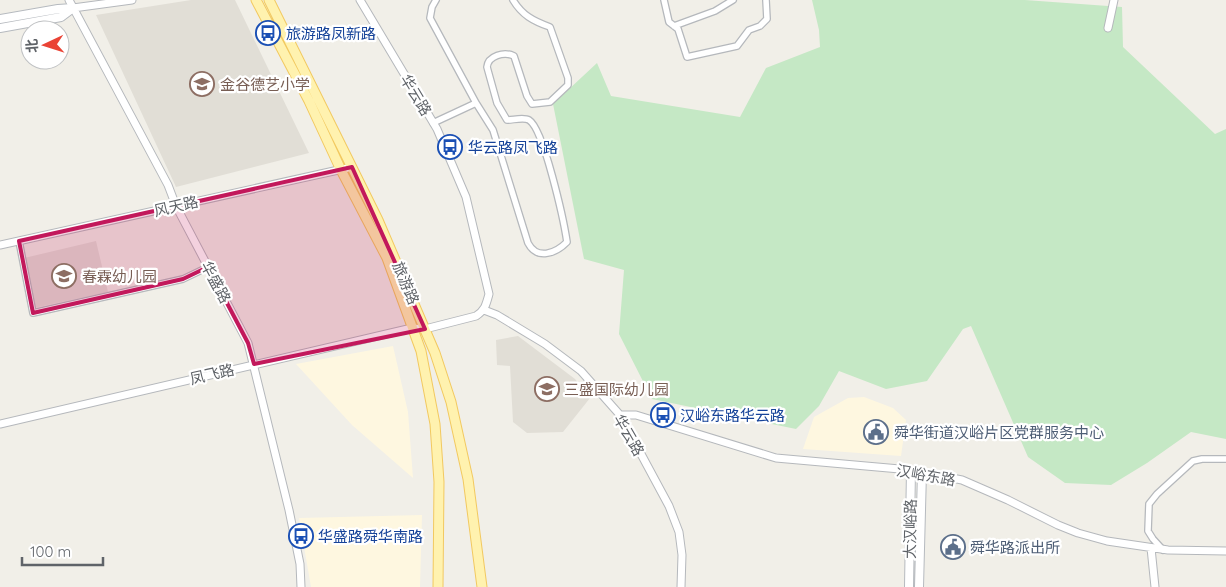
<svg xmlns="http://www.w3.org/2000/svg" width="1226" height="587" font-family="Quicksand,'Noto Sans SC',sans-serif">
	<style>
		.commercial { fill: #fef7e0 }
		.education { fill: #e1ded6 }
		.green { fill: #c5e8c5 }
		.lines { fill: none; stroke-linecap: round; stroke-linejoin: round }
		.minor-casing { stroke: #b5b8bc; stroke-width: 8 }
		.tertiary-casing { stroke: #b5b8bc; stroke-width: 9 }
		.secondary-casing { stroke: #b6babf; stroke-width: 10 }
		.primary-casing { stroke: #f2c960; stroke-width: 11 }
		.minor { stroke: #fff; stroke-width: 5.5 }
		.tertiary { stroke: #fff; stroke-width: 7 }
		.secondary { stroke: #fff; stroke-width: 8 }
		.primary { stroke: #fff2af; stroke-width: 9 }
		.marked { fill: #c2185b; fill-opacity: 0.2; stroke: #c2185b; stroke-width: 4; stroke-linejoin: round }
		.labels { text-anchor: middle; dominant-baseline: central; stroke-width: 4.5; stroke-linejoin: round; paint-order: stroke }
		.transit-label { font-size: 15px; fill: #164399; stroke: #fff; text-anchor: start }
		.education-label { font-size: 15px; fill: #785e54; stroke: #fff; text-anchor: start }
		.street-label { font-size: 15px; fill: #5f6368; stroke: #fff }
		.service-label { font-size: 15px; fill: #4e5e75; stroke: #fff; text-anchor: start }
	</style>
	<rect width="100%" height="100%" fill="#f1efe8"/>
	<path class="commercial" d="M393 346 408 412 413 478 352 425 296 364Z
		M864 397 893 408 906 420 901 456 803 449 814 417 848 398Z
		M422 515 420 587H311L299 518Z"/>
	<path class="education" d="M191 0H235L309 153 176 187 96 15Z
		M96 241 108 292 29 309 20 259Z
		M518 336 575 379 590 398 563 432 527 433 513 422 510 366 497 365 496 340Z"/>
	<path class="green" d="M812 0H1025L1122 7 1123 47 1215 134 1226 129V439L1191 432 1147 463 1111 485 1065 483 1028 457 971 326 963 329 927 381 886 389 839 371 819 406 796 429 652 399 619 334 624 270 584 259 553 104 597 63 611 96 740 117 766 68 820 47 819 30Z"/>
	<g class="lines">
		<defs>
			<path id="minor" d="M436 0 432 7 430 18 476 103
				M664 0 669 22 678 29 687 57 737 46 749 30 760 26 767 19 766 0
				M674 26 715 11 733 0
				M433 123 476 103 493 130 528 243C537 260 555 254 567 242 564 222 544 129 529 120 524 117 513 120 507 120L497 103 487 67C488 56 504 51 514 56L527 96 532 104 550 102 568 85V78L550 27C533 21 522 15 513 0
				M19 241 33 313 183 279 208 267
				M1163 550 1153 539 1148 531 1149 504 1157 494 1193 461 1202 459H1226"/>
			<path id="tertiary" d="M69 0 168 185 176 206 248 343 289 510 300 564 301 587
				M73 8 132 0
				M1108 28 1114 0
				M0 245 352 167
				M484 310 497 315 545 344 581 371 620 415 669 506 679 532 682 555 681 587
				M620 415H636L776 458 911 470 962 480 1008 500 1058 525 1078 533 1107 541 1168 550 1226 551
				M0 424 412 328 425 329 476 316C485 310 486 305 489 294L466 197 437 129 360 0
				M1151 548 1155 587"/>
			<path id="secondary" d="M0 19 58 9 73 8
				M0 28 61 17 73 8
				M909 587 911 470
				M919 587 922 472"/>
			<path id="primary" d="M256 0 309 101 341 170 387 258 421 351 435 424 439 482 438 587
				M269 0 378 220 435 353 451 402 468 479 482 587"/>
		</defs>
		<use href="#minor" class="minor-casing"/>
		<use href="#tertiary" class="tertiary-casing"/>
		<use href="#secondary" class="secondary-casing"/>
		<use href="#primary" class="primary-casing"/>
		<use href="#minor" class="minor"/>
		<use href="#tertiary" class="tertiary"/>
		<use href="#secondary" class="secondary"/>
		<use href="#primary" class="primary"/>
	</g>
	<path class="marked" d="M352 167 425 329 254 364 248 343 208 267 183 279 33 313 19 241Z"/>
	<defs>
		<symbol id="bus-ring" viewBox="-11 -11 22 22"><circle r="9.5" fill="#fff" stroke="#1a4fb4" stroke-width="1.5"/><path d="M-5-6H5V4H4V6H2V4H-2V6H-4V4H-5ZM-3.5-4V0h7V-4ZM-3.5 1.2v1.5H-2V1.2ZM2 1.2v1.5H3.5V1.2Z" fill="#1a4fb4"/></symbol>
		<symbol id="school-ring" viewBox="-11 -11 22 22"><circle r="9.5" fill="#fff" stroke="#8d6e63" stroke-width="1.5"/><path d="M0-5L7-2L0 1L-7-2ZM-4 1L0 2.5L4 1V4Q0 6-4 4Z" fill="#8d6e63"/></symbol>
		<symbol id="civic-ring" viewBox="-11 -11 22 22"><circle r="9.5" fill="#fff" stroke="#5c6f8a" stroke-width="1.5"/><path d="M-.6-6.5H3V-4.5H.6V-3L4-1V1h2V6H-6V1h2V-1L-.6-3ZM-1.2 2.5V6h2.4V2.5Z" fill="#5c6f8a"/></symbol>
	</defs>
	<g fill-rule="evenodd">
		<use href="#bus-ring" x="254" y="19" width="28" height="28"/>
		<use href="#school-ring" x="188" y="70" width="28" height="28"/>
		<use href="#bus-ring" x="436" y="133" width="28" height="28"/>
		<use href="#school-ring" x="50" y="262" width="28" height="28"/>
		<use href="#school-ring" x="533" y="375" width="28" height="28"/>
		<use href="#bus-ring" x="649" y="401" width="28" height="28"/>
		<use href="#civic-ring" x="862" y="418" width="28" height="28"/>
		<use href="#bus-ring" x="287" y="522" width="28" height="28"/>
		<use href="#civic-ring" x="939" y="533" width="28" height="28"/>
	</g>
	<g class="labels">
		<g class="transit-label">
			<text x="286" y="33">旅游路凤新路</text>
			<text x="468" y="147">华云路凤飞路</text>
			<text x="680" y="415">汉峪东路华云路</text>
			<text x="318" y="536">华盛路舜华南路</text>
		</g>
		<g class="education-label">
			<text x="220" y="84">金谷德艺小学</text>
			<text x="82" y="276">春霖幼儿园</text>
			<text x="564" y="389">三盛国际幼儿园</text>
		</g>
		<g class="street-label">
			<text transform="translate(416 95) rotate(59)">华云路</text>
			<text transform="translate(176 206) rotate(-13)">风天路</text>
			<text transform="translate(216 282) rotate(62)">华盛路</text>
			<text transform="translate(406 283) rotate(67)">旅游路</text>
			<text transform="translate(212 374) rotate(-13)">凤飞路</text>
			<text transform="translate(629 435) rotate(60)">华云路</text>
			<text transform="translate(926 475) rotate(10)">汉峪东路</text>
			<text transform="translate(910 529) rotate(-89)">大汉峪路</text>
		</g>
		<g class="service-label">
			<text x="894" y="432">舜华街道汉峪片区党群服务中心</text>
			<text x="970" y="547">舜华路派出所</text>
		</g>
	</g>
	<g transform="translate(45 45) rotate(266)"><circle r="24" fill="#ffffff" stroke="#bfc1c3"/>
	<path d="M0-4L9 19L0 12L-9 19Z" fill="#ea4335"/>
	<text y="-8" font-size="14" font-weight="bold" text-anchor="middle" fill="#5f6368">北</text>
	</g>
	<path d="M22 557v8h81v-8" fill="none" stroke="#5f6368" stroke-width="2.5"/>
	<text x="30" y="557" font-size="15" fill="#5f6368" stroke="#ffffff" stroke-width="4" paint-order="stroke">100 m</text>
</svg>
